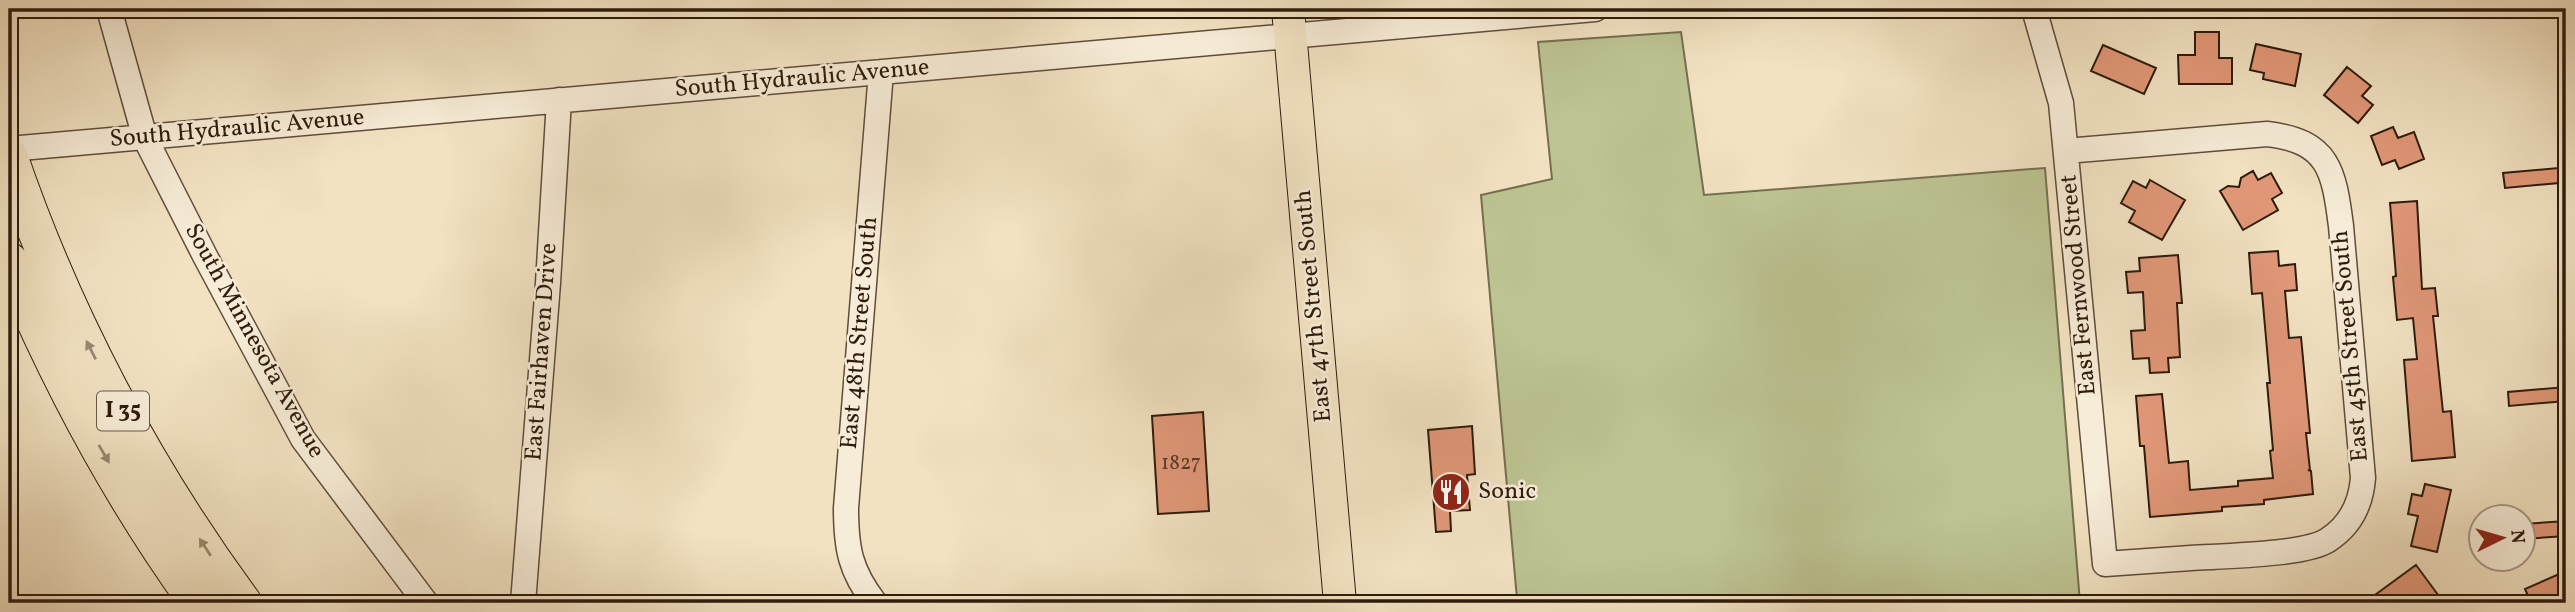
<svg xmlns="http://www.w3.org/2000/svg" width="2575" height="612" font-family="Vollkorn,serif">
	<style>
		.green { fill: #bdc392; stroke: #766f50; stroke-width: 2 }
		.building { fill: #e19878; stroke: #2e1b0d; stroke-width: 2 }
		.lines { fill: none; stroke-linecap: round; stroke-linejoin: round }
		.minor-casing { stroke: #5f4d3a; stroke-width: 27 }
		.major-casing { stroke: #2e1b0d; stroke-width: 34 }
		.highway-casing { stroke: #2e1b0d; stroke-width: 39 }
		.minor { stroke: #f7ecd7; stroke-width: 24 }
		.major { stroke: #f2e2c2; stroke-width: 32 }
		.highway { stroke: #f2e2c2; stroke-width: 37 }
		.oneway { fill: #9a8871 }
		.labels { text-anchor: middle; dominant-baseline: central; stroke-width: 5; stroke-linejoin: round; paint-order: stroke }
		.number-label { font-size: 21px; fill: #5b3a28 }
		.shield { fill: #f7ecd7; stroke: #6a5a4a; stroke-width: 2 }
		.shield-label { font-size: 23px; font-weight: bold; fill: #2e1b0d }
		.street-label { font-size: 24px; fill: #2e1b0d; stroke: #f7ecd7 }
		.poi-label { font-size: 24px; fill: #2e1b0d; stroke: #f7ecd7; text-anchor: start }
	</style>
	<rect width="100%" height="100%" fill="#f2e2c2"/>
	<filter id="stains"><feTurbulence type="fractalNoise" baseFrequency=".00286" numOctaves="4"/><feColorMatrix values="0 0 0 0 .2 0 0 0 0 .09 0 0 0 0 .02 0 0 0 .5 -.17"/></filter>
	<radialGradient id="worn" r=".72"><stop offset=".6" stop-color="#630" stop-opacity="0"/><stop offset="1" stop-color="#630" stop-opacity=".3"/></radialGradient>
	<path class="green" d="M1681 32 1704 195 2045 168 2080 603H1495L1517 599 1481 195 1552 179 1538 42Z"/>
	<path class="building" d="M2195 32H2219V58H2232V84H2179L2178 55H2195Z
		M2256 44 2301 54 2295 86 2263 79 2264 73 2250 70Z
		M2103 45 2156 68 2144 94 2091 71Z
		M2347 67 2371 86 2362 96 2373 105 2358 123 2324 95Z
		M2393 127 2398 138 2414 132 2424 159 2399 169 2395 160 2382 165 2371 136Z
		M2558 168 2559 183 2505 188 2503 173Z
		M2253 171 2258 180 2271 173 2282 193 2272 199 2278 210 2243 230 2220 191 2228 186 2239 187 2241 178Z
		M2150 180 2185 200 2162 240 2129 222 2135 211 2121 203 2133 181 2146 188Z
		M2417 201 2422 289 2435 288 2438 316H2433L2443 412 2451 411 2455 457 2412 461 2404 360 2417 359 2413 318 2397 320 2393 277 2396 276 2390 203Z
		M2278 251 2279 266 2295 264 2297 290 2285 291 2289 338 2301 337 2310 433H2306L2310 470H2308L2311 471 2313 494 2264 500V504L2222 507V511L2150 517 2144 446H2140L2136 396 2162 394 2169 463 2188 461 2190 490 2238 486V481L2273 478 2270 451 2273 450 2267 383H2270L2262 293 2252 294 2249 253Z
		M2178 255 2182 303H2177L2180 357 2168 358 2169 372 2150 373 2149 358 2133 359 2131 331 2145 330 2143 292 2128 293 2126 272 2140 271 2139 258Z
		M2566 387V401L2509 406 2508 392Z
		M1203 412 1209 511 1158 514 1152 416Z
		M1472 426 1475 474 1467 475 1470 510 1450 511 1451 531 1436 532 1428 430Z
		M2425 484 2451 490 2437 552 2411 546 2418 516 2408 514 2412 494 2422 496Z
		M2566 521V536L2523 539V524Z
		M2416 565 2444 603H2364Z
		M2566 571V599L2557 603H2531L2525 589Z"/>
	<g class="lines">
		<defs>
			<path id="minor" d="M109 9 145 138 205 256 303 439 426 603
				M2034 9 2061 103 2105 564C2134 562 2162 560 2191 558 2220 556 2306 555 2328 540 2351 525 2361 504 2363 478L2341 226C2334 171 2329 141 2267 134L2066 151
				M9 149 1595 9
				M523 603 548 283 559 100
				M875 603C850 571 846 548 846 508L881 72"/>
			<path id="major" d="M1288 9 1340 603"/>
			<path id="highway" d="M9 157C63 315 144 469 243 603
				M9 261C59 381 122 498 198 603"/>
		</defs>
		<use href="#minor" class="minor-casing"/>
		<use href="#major" class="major-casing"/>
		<use href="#highway" class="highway-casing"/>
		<use href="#minor" class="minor"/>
		<use href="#major" class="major"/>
		<use href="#highway" class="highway"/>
	</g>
	<defs><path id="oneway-solid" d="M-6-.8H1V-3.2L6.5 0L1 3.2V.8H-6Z" transform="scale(1.75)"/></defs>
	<g class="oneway">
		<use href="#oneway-solid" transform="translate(91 350) rotate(-117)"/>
		<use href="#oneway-solid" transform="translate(104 454) rotate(60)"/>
		<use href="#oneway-solid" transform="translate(205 547) rotate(-123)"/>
	</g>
	<defs>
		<symbol id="restaurant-disc" viewBox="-11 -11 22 22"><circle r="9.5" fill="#8f2418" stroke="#f7ecd7"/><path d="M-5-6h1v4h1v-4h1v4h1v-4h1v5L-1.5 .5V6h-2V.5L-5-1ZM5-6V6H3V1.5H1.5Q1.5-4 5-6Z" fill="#fff"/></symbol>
	</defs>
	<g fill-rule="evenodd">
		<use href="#restaurant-disc" x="1429" y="470" width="44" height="44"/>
	</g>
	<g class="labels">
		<g class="number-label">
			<text x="1181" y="463">1827</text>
		</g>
		<rect class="shield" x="97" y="391.5" width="52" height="39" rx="5"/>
		<g class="shield-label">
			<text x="123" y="411">I 35</text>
		</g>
		<g class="street-label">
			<text transform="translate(802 79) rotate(-5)">South Hydraulic Avenue</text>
			<text transform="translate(237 129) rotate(-5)">South Hydraulic Avenue</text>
			<text transform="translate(2079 285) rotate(-95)">East Fernwood Street</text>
			<text transform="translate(1314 306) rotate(-95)">East 47th Street South</text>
			<text transform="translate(860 333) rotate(-85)">East 48th Street South</text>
			<text transform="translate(254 341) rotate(61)">South Minnesota Avenue</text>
			<text transform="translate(2351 346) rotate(-95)">East 45th Street South</text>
			<text transform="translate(542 352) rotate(-86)">East Fairhaven Drive</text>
		</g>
		<g class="poi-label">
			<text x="1478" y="492">Sonic</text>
		</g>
	</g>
	<rect width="2575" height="612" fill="none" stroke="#f2e2c2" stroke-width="35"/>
	<rect x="10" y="10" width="2554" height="591" fill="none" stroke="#2e1b0d" stroke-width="3.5"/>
	<rect x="18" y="18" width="2540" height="577" fill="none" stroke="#2e1b0d" stroke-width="2"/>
	<g transform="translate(2502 538) rotate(85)"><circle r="33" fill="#f7ecd7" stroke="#a79886" stroke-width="2"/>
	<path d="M0-5L12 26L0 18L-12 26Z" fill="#8f2418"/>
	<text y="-10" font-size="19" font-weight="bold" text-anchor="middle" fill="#2e1b0d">N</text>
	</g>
	<rect width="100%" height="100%" filter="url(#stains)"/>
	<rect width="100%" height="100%" fill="url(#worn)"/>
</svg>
